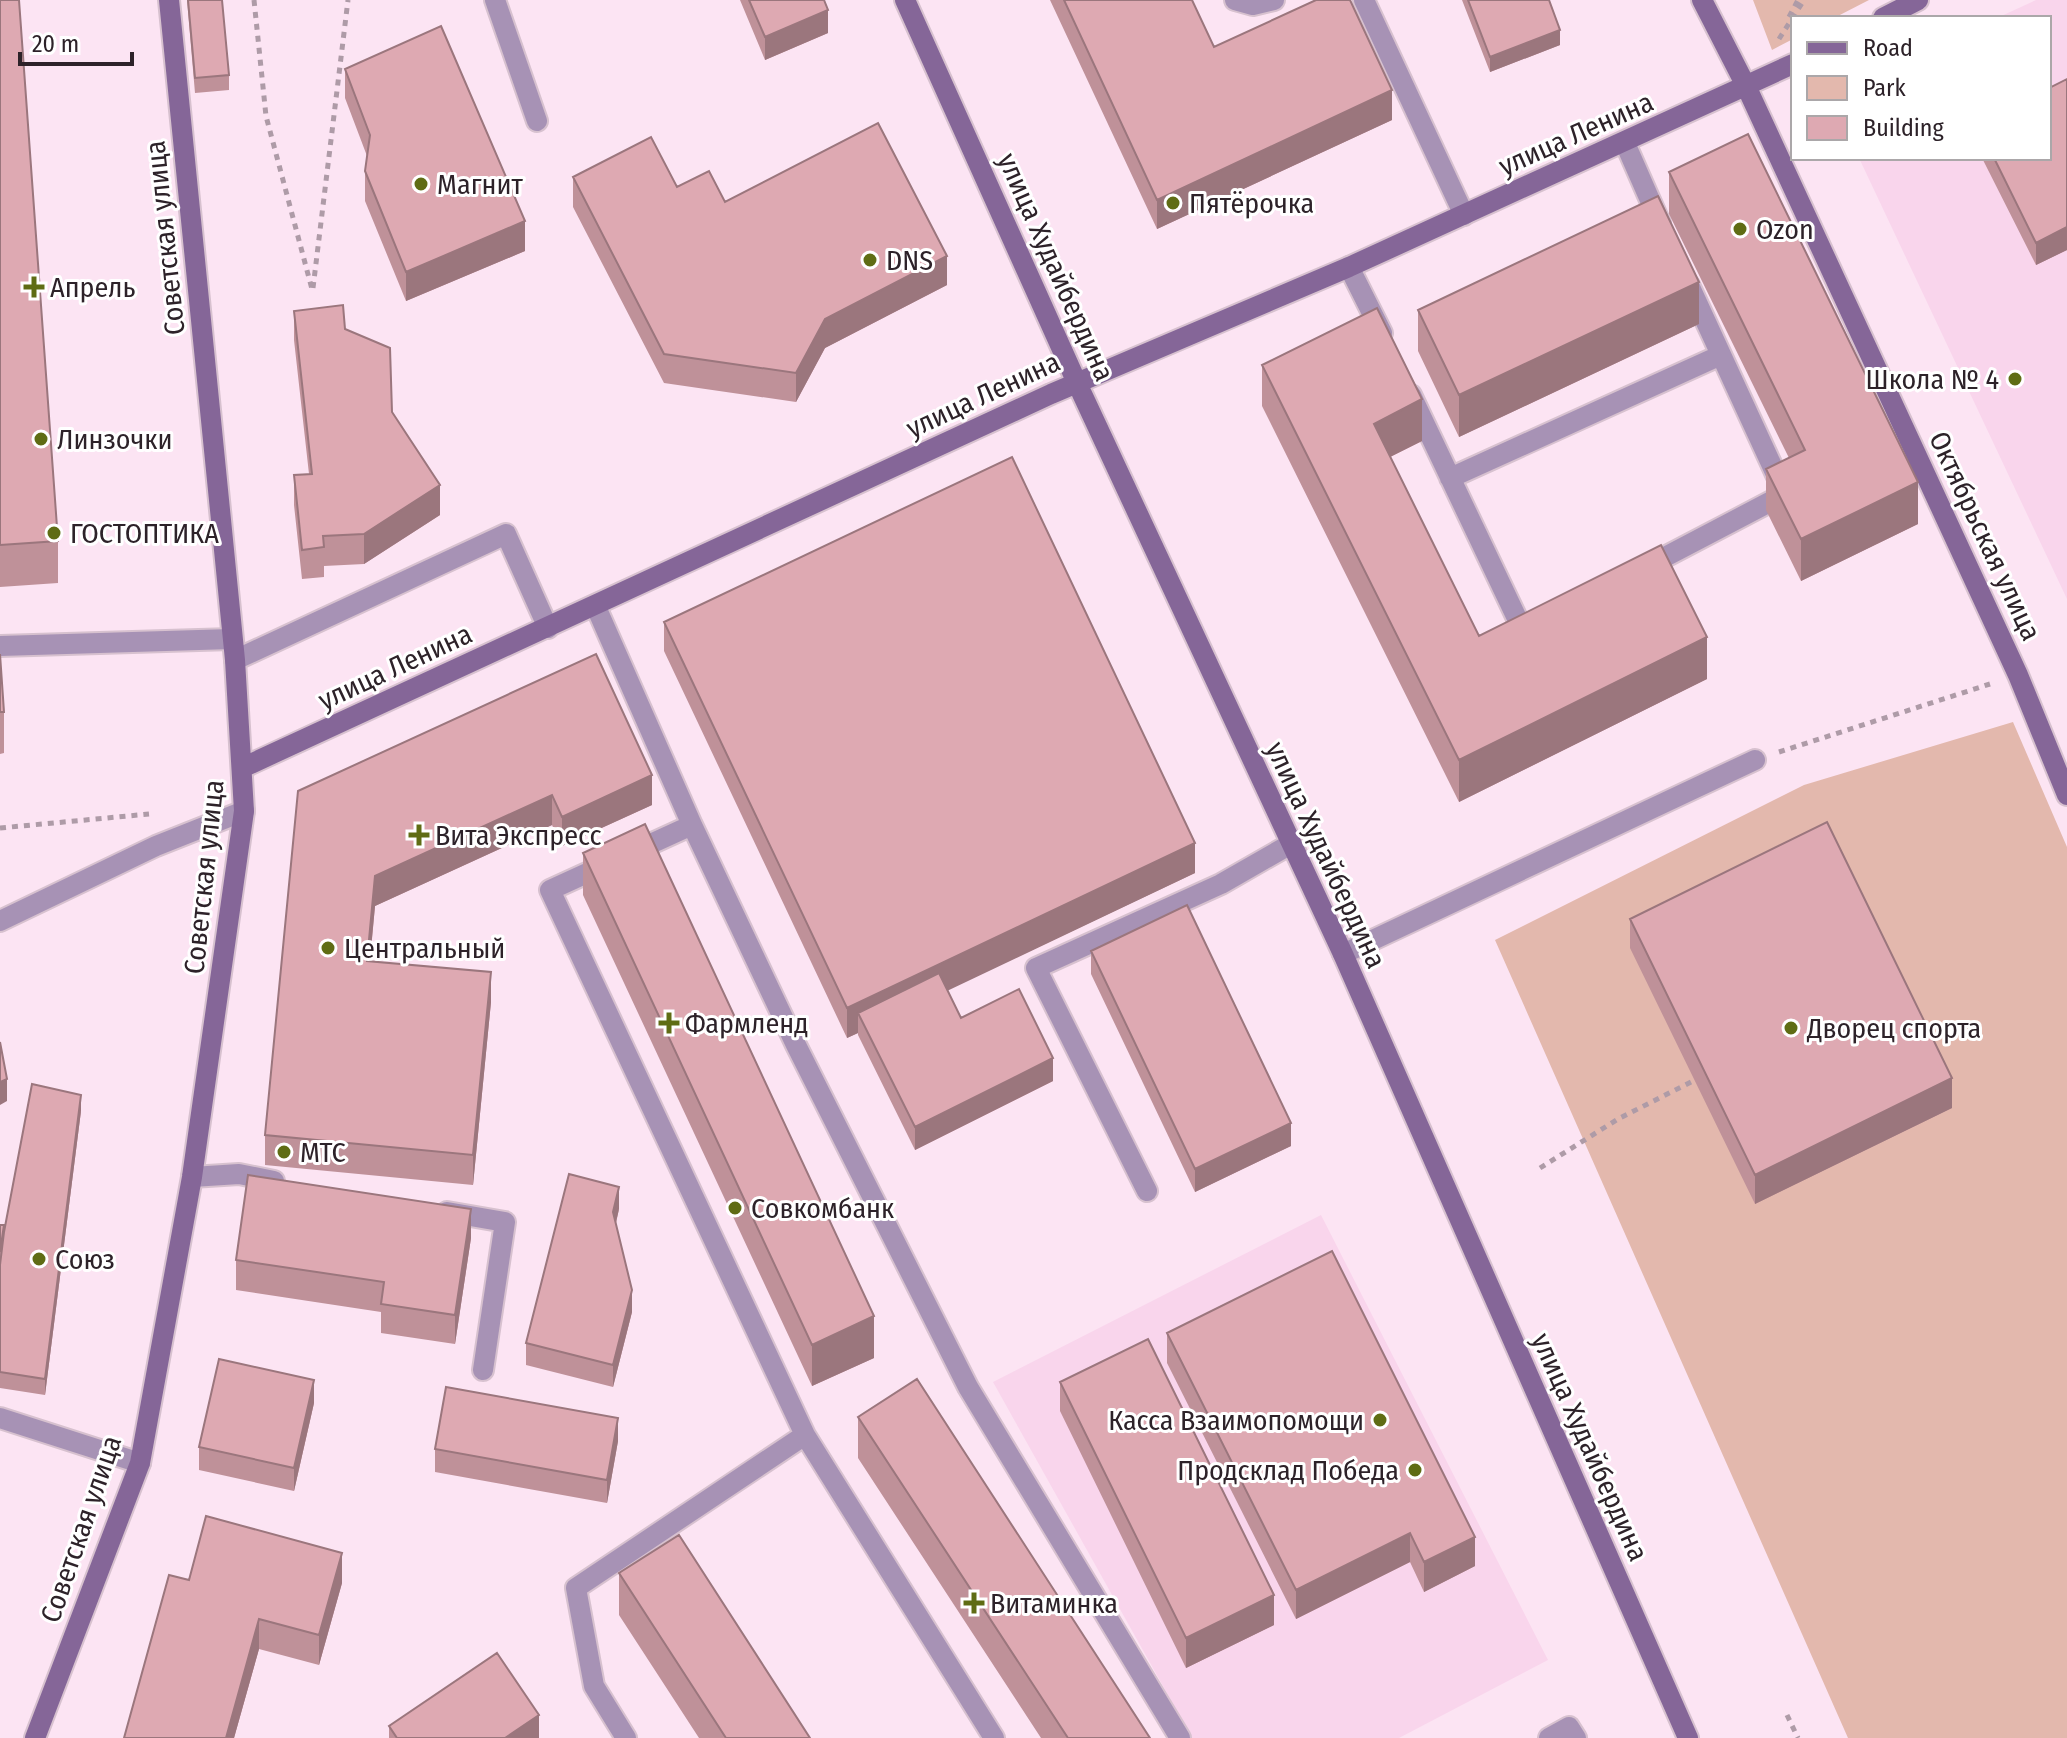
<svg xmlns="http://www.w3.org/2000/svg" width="2067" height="1738" font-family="'Fira Sans Condensed',sans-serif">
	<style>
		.built { fill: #f9d5ec }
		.green { fill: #e3b8ad }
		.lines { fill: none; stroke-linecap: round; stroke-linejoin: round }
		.lane-casing { stroke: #d7c1cf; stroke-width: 24 }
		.secondary-casing { stroke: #d7c1cf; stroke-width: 24 }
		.path { stroke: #ae9ba7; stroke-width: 5; stroke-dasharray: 6 6; stroke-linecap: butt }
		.lane { stroke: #a792b5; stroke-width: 20 }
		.secondary { stroke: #856698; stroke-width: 20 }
		.wall { fill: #bf9199 }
		.shaded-wall { fill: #9b767d }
		.building { fill: #dea9b2; stroke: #9b767d; stroke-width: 2 }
		.poi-dot { fill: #5f6c14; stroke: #fff; stroke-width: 3 }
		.labels { text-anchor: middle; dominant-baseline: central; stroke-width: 6; stroke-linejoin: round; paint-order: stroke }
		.street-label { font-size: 28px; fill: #2d2229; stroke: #fff }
		.poi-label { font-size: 28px; fill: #2d2229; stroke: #fff; text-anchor: start }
	</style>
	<rect width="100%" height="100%" fill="#fce4f3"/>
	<path class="built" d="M2036 0H2067V599L1859 158H2049V18H1997Z
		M1321 1215 1548 1660 1399 1738H1192L993 1382Z"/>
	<path class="green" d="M1753 0H1869L1834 18H1793V39L1772 50Z
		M2013 722 2067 847V1738H1848L1495 940 1804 785Z"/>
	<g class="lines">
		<defs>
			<path id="lane" d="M495 0 537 121
				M1235 0 1253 5 1274 0
				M1364 0 1464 215
				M1625 143 1660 223
				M1349 267 1382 333
				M1411 395 1523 631 1532 626
				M1450 478 1721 355
				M1642 569 1785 494 1689 285
				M596 607 692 825 796 1045 968 1387 1180 1738
				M0 646 232 639
				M235 660 506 534 548 628
				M692 825 550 890 805 1435 994 1738
				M0 921 156 846 244 811
				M1343 954 1755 760
				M192 1177 239 1174 274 1181
				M1147 1191 1036 968 1221 884 1289 845
				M447 1212 505 1222 483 1370
				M0 1418 140 1463
				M626 1738 594 1686 576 1588 805 1435
				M1549 1738 1569 1727 1576 1738"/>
			<path id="secondary" d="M905 0 1077 383 1343 954 1688 1738
				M1702 0 1747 88 2018 675 2067 795
				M1883 18 1918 0
				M244 767 1051 394 1349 267 1793 64
				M35 1738 140 1463 192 1177 244 811 235 660 169 0"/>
		</defs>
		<use href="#lane" class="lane-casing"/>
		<use href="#secondary" class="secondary-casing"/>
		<path class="path" d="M254 0 266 116 313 293
			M1789 17 1798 0
			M1779 39 1804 0
			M313 288 348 0
			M1779 752 1990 684
			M0 828 149 814
			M1540 1168 1618 1119 1691 1082
			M1787 1715 1798 1738"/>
		<use href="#lane" class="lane"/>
		<use href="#secondary" class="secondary"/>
	</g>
	<path class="wall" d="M0 0 58 541V583L0 587Z
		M187 0H222L229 75V90L195 93Z
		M740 0H824L828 33 765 60Z
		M1050 0H1192L1214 47 1392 120 1157 229Z
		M1462 0H1549L1560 45 1490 72Z
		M345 69 525 251 406 301 365 201V171L367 156 345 98Z
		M2067 79V250L2036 265 1982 158H2049Z
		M1669 172 1918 524 1801 581 1766 510V469L1789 458 1669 214Z
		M573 177 677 187 725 202 947 285 825 348 796 402 664 383 573 207Z
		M1418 310 1699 324 1459 437 1418 351Z
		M294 311 345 329 392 412 440 515 364 564 324 566V577L302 579 294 505V475L309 474 294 340Z
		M1262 365 1422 441 1390 457 1479 636 1707 679 1459 802 1262 406Z
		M664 622 1195 873 947 990 961 1018 1053 1081 915 1150 858 1035V1033L847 1038 664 651Z
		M0 654 4 712V753L0 754Z
		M596 654 652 805 562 846 552 825 375 906 370 961 491 1002 473 1185 265 1165V1135L298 791Z
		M583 853 874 1358 812 1386 583 895Z
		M1630 919 1952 1108 1755 1204 1630 948Z
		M1091 951 1291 1146 1195 1192 1091 974Z
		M81 1111 45 1395 0 1388V1225L4 1233Z
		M619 1209 616 1223 632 1312 613 1387 526 1365V1343Z
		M471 1238 455 1344 381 1333V1312L236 1290V1260Z
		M1167 1333 1475 1566 1424 1592 1410 1562 1296 1619 1167 1363Z
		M1060 1382 1274 1625 1186 1668 1060 1411Z
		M314 1403 294 1491 199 1470V1447Z
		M858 1417 1150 1738H1041L858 1458Z
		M618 1441 607 1503 435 1472V1449Z
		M619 1573 810 1738H699L619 1615Z
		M189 1580 342 1583 319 1665 259 1649 234 1738H124Z
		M389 1726 539 1738H389Z"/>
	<path class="shaded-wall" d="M828 10V33L765 60V37Z
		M1560 30V45L1490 72V57Z
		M1392 90V120L1157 229V200Z
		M525 221V251L406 301V272Z
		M2067 227V250L2036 265V243Z
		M947 256V285L825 348 796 402V373L825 319Z
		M1699 282V324L1459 437V395Z
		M1422 399V441L1374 465V424Z
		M1918 482V524L1801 581V539Z
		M440 485V515L364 564V534Z
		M1707 637V679L1459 802V760Z
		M652 775V805L562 846V817Z
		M552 795V825L375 906 367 990V961L375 876Z
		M1195 843V873L867 1029 858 1013V1033L847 1038V1008Z
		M491 972V1002L473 1185V1155Z
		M1053 1058V1081L915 1150V1127Z
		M1952 1078V1108L1755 1204V1175Z
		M7 1079V1101L0 1105V1082Z
		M81 1095V1111L45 1395V1379Z
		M1291 1123V1146L1195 1192V1169Z
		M619 1187V1209L613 1235V1212Z
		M471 1209V1238L455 1344V1315Z
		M632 1290V1312L613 1387V1365Z
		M874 1316V1358L812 1386V1345Z
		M314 1380V1403L294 1491V1468Z
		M618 1418V1441L607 1503V1480Z
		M1410 1533V1562L1296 1619V1590Z
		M1475 1537V1566L1424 1592V1562Z
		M342 1553V1583L319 1665V1635Z
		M1274 1595V1625L1186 1668V1638Z
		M259 1619V1649L234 1738H226Z
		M539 1715V1738H505Z"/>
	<path class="building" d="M0 0H19L58 541 0 545Z
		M188 0H222L229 75 195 78Z
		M749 0H824L828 10 765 37Z
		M1064 0H1192L1214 47 1316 0H1350L1392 90 1157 200Z
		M1468 0H1549L1560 30 1490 57Z
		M441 26 525 221 406 272 365 171 370 135 345 69Z
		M2067 79V227L2036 243 1994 158H2049V88Z
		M878 123 947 256 825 319 796 373 664 354 573 177 651 137 677 187 709 171 725 202Z
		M1748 134 1918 482 1801 539 1766 469 1805 450 1669 172Z
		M1658 196 1699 282 1459 395 1418 310Z
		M343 305 345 329 390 348 392 412 440 485 364 534 323 536 324 547 302 550 294 475 312 474 294 311Z
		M1377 308 1422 399 1374 424 1479 636 1661 545 1707 637 1459 760 1262 365Z
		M1012 457 1195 843 847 1008 664 622Z
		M0 654 4 712H0Z
		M596 654 652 775 562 817 552 795 375 876 367 961 491 972 473 1155 265 1135 298 791Z
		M1827 822 1952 1078 1755 1175 1630 919Z
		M645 824 874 1316 812 1345 583 853Z
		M1187 905 1291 1123 1195 1169 1091 951Z
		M939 973 961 1018 1019 989 1053 1058 915 1127 858 1013Z
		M0 1042 7 1079 0 1082Z
		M32 1084 81 1095 45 1379 0 1372V1265L4 1232Z
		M569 1174 619 1187 613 1212 632 1290 613 1365 526 1343Z
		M248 1175 471 1209 455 1315 381 1304 384 1282 236 1260Z
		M0 1225H4L0 1252Z
		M1332 1251 1475 1537 1424 1562 1410 1533 1296 1590 1167 1333Z
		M1148 1339 1274 1595 1186 1638 1060 1382Z
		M219 1359 314 1380 294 1468 199 1447Z
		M917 1379 1150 1738H1068L858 1417Z
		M446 1387 618 1418 607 1480 435 1449Z
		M206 1516 342 1553 319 1635 259 1619 226 1738H124L169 1575 189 1580Z
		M679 1535 810 1738H726L619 1573Z
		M497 1653 539 1715 505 1738H397L389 1726Z"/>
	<g class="poi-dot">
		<circle cx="421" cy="184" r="8"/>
		<circle cx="1173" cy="203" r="8"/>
		<circle cx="1740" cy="229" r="8"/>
		<circle cx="870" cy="260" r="8"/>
		<path d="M30 275h8v8h8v8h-8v8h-8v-8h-8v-8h8z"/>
		<circle cx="2015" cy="379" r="8"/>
		<circle cx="41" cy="439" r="8"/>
		<circle cx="54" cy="533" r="8"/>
		<path d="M415 823h8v8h8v8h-8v8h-8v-8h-8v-8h8z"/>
		<circle cx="328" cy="948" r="8"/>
		<path d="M665 1011h8v8h8v8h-8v8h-8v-8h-8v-8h8z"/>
		<circle cx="1791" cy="1028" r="8"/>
		<circle cx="284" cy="1152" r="8"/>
		<circle cx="735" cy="1208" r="8"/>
		<circle cx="39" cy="1259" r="8"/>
		<circle cx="1380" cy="1420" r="8"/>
		<circle cx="1415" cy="1470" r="8"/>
		<path d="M970 1591h8v8h8v8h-8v8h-8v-8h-8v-8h8z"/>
	</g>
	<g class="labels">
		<g class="street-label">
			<text transform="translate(1576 134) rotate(-24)">улица Ленина</text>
			<text transform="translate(165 238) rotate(-96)">Советская улица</text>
			<text transform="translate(1056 267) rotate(66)">улица Худайбердина</text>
			<text transform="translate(983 395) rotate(-25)">улица Ленина</text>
			<text transform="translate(1985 536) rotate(65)">Октябрьская улица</text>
			<text transform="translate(395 667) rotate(-25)">улица Ленина</text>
			<text transform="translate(1326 855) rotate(65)">улица Худайбердина</text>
			<text transform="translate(204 877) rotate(-84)">Советская улица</text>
			<text transform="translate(1590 1447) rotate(66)">улица Худайбердина</text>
			<text transform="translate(81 1529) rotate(-71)">Советская улица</text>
		</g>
		<g class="poi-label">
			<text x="437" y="184">Магнит</text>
			<text x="1189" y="203">Пятёрочка</text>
			<text x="1756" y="229">Ozon</text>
			<text x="886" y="260">DNS</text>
			<text x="50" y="287">Апрель</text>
			<text x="1999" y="379" text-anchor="end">Школа № 4</text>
			<text x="57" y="439">Линзочки</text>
			<text x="70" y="533">ГОСТОПТИКА</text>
			<text x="435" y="835">Вита Экспресс</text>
			<text x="344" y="948">Центральный</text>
			<text x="685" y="1023">Фармленд</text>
			<text x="1807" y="1028">Дворец спорта</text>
			<text x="300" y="1152">МТС</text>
			<text x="751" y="1208">Совкомбанк</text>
			<text x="55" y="1259">Союз</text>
			<text x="1364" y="1420" text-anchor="end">Касса Взаимопомощи</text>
			<text x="1399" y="1470" text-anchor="end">Продсклад Победа</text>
			<text x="990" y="1603">Витаминка</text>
		</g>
	</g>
	<rect x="1791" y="16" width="260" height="144" fill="#ffffff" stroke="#aba7a9" stroke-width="2"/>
	<rect x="1807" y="42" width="40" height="12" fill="#856698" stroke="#aba7a9" stroke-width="2"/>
	<text x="1863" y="56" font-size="24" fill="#2d2229">Road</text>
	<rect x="1807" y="76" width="40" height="24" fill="#e3b8ad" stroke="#aba7a9" stroke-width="2"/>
	<text x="1863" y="96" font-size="24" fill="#2d2229">Park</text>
	<rect x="1807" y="116" width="40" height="24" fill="#dea9b2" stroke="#aba7a9" stroke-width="2"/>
	<text x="1863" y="136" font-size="24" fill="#2d2229">Building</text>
	<path d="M20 52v12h112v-12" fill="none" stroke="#2d2229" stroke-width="4"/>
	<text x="32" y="52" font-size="24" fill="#2d2229" stroke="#ffffff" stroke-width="6" paint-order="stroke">20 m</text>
</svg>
